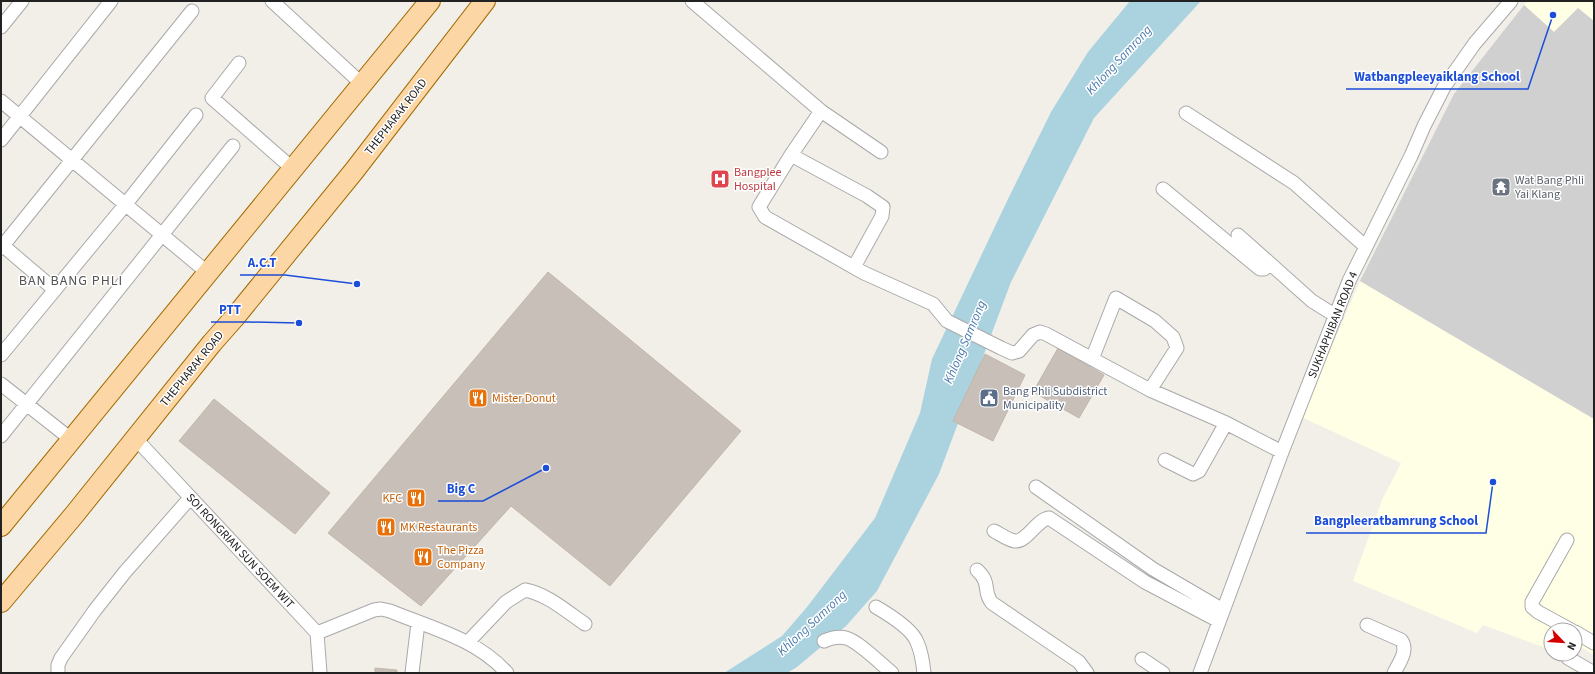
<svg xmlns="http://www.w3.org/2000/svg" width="1595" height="674" font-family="'Source Sans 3',sans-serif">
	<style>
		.education { fill: #ffffe5 }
		.religious { fill: #d0d0d0 }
		.water { fill: #aad3df }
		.building { fill: #c7bfb8; stroke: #c4b6ab }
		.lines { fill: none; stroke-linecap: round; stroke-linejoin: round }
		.street-casing { stroke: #a9a9a9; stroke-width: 15 }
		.primary-casing { stroke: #a06b00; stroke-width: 22 }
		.street { stroke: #fff; stroke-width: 13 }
		.primary { stroke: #fcd6a4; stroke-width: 20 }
		.labels { text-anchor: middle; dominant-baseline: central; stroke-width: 3; stroke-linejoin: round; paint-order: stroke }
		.street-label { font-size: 12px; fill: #222; stroke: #fff }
		.health-label { font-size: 12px; fill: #be3a42; stroke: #fff; text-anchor: start }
		.worship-label { font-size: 12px; fill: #5b616d; stroke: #fff; text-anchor: start }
		.service-label { font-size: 12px; fill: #4e5e75; stroke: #fff; text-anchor: start }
		.food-label { font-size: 12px; fill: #c56008; stroke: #fff; text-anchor: start }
		.water-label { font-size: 13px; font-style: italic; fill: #4a7aab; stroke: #fff }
		.quarter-label { font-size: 14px; letter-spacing: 1px; fill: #555; stroke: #fff }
		.leader { fill: none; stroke: #1d4ed8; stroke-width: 1.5 }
		.callout-dot { fill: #1d4ed8; stroke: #fff; stroke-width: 1.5 }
		.callout-label { font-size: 13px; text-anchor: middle; font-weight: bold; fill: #1d4ed8; stroke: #fff; stroke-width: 3; stroke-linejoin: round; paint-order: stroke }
	</style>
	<rect width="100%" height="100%" fill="#f2efe9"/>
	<path class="education" d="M1527 1H1594V21L1578 8 1554 32 1524 5Z
		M1360 281 1594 419V655L1577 645 1575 647V630H1551V650L1483 625 1477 633 1353 581 1382 500 1401 463 1301 417Z"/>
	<path class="religious" d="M1524 5 1554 32 1578 8 1594 21V419L1360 281 1454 94Z"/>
	<path class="water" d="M1130 1H1201L1094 118 1011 282 939 474 877 591 846 626 797 667 787 673H724L782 636 807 607 875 518 920 413 932 359 1008 199 1051 112 1088 52Z"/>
	<path class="building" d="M548 272 741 431 610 586 511 506 421 606 328 533Z
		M1058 348 1104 375 1079 418 1033 392Z
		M985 354 1025 375 993 441 953 421Z
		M214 399 330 493 295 534 179 441Z
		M375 668 397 670V673H375Z"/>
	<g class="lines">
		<defs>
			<path id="street" d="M272 1 362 84
				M692 1 821 111 881 152
				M1 27 22 1
				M239 63 212 98 293 169
				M1 101 208 273
				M821 111 791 155 759 207 765 217 864 273 933 304 947 321 1001 348 1012 353 1019 351 1033 335 1040 332 1046 334 1150 390 1226 423 1282 452
				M1186 113 1294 183 1366 247
				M1 140 111 1
				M791 155 867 196 883 207 882 216 854 267
				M1163 189 1260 269H1264L1270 264
				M1238 235 1312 301 1336 316
				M1 244 55 290
				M1 248 192 11
				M1 355 125 205 196 115
				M1092 359 1116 298 1155 321 1173 337 1177 348 1150 390
				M1 384 72 440
				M1 436 233 146
				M136 439 317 633 320 673
				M1165 460 1193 474 1199 471 1226 423
				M1036 487 1153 569 1223 610
				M994 531C1000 534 1008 540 1015 541 1027 542 1036 520 1049 518L1145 582 1219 621
				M1567 540 1532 602V607L1538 612 1571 630
				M977 570C992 584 982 591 992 603L1079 662 1087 673
				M876 607C888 614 912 629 917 642 921 651 923 663 924 673
				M1367 625 1401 640C1409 650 1399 663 1394 673
				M1575 632 1594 643
				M317 633 374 610 381 609 390 611C431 628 477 639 507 673
				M824 641C831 638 838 636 846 638 858 641 881 664 892 673
				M468 642 506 602 525 590C547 594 566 611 585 624
				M1568 658 1594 673
				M1142 659 1163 673
				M58 673V665L61 658 95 610 125 572 190 498
				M412 673 418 623
				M1200 673 1282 452 1349 281 1411 156 1424 126 1444 87 1475 43 1511 1"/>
			<path id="primary" d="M1 526 430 1
				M1 602 74 515 212 343 235 317 354 171 485 1"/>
		</defs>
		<use href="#street" class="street-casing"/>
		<use href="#primary" class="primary-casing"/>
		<use href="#street" class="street"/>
		<use href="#primary" class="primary"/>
	</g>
	<defs>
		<symbol id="hospital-square" viewBox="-11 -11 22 22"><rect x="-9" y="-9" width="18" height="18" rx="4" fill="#e0444e" stroke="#fff"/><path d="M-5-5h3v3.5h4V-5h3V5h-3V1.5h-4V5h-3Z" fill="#fff"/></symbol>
		<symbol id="temple-square" viewBox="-11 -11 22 22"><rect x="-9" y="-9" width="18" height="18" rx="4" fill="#6b7280" stroke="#fff"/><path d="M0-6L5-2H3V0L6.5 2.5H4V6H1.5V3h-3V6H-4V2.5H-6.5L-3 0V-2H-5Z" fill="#fff"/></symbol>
		<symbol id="restaurant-square" viewBox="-11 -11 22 22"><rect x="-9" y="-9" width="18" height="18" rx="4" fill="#e8710a" stroke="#fff"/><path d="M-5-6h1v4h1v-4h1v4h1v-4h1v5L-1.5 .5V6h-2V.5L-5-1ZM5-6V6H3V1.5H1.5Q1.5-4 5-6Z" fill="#fff"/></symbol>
		<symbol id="civic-square" viewBox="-11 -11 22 22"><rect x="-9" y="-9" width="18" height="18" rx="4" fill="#5c6f8a" stroke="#fff"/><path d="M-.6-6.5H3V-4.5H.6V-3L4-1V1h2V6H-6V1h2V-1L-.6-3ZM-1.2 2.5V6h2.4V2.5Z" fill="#fff"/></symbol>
	</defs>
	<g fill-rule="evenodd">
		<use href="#hospital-square" x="709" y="168" width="22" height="22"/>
		<use href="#temple-square" x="1490" y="176" width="22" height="22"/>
		<use href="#restaurant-square" x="467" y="387" width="22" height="22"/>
		<use href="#civic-square" x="978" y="387" width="22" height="22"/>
		<use href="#restaurant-square" x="405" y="487" width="22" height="22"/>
		<use href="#restaurant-square" x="375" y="516" width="22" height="22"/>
		<use href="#restaurant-square" x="412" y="546" width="22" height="22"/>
	</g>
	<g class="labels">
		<g class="street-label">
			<text transform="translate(396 117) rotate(-52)">THEPHARAK ROAD</text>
			<text transform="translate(1333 325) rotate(-68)">SUKHAPHIBAN ROAD 4</text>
			<text transform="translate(192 369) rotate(-51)">THEPHARAK ROAD</text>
			<text transform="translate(240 551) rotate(47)">SOI RONGRIAN SUN SOEM WIT</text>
		</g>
		<g class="health-label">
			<text x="734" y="172">Bangplee<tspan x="734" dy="14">Hospital</tspan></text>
		</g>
		<g class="worship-label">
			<text x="1515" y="180">Wat Bang Phli<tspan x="1515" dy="14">Yai Klang</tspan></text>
		</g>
		<g class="service-label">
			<text x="1003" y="391">Bang Phli Subdistrict<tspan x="1003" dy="14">Municipality</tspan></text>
		</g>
		<g class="food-label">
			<text x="492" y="398">Mister Donut</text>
			<text x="402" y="498" text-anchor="end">KFC</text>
			<text x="400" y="527">MK Restaurants</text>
			<text x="437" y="550">The Pizza<tspan x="437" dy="14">Company</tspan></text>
		</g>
		<g class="water-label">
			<text transform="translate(1119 60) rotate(-47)">Khlong Samrong</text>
			<text transform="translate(965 342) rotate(-67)">Khlong Samrong</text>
			<text transform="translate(812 623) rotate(-43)">Khlong Samrong</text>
		</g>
		<g class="quarter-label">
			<text x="71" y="281">BAN BANG PHLI</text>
		</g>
	</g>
	<path class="leader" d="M1553 15L1528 89H1346M357 284L285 275H240M299 323L249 322H211M546 468L483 501H438M1493 482L1486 533H1306"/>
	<g class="callout-dot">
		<circle cx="1553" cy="15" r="4"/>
		<circle cx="357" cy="284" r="4"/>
		<circle cx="299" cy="323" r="4"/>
		<circle cx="546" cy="468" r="4"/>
		<circle cx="1493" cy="482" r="4"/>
	</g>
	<g class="callout-label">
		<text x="1437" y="81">Watbangpleeyaiklang School</text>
		<text x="262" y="267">A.C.T</text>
		<text x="230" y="314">PTT</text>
		<text x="461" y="493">Big C</text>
		<text x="1396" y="525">Bangpleeratbamrung School</text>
	</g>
	<rect width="1595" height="674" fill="none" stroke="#222222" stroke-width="4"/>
	<g transform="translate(1563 642) rotate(115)"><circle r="19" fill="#ffffff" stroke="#a7a7a7"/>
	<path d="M0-3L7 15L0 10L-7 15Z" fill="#d40000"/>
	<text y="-6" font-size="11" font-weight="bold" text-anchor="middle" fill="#222222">N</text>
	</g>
</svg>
